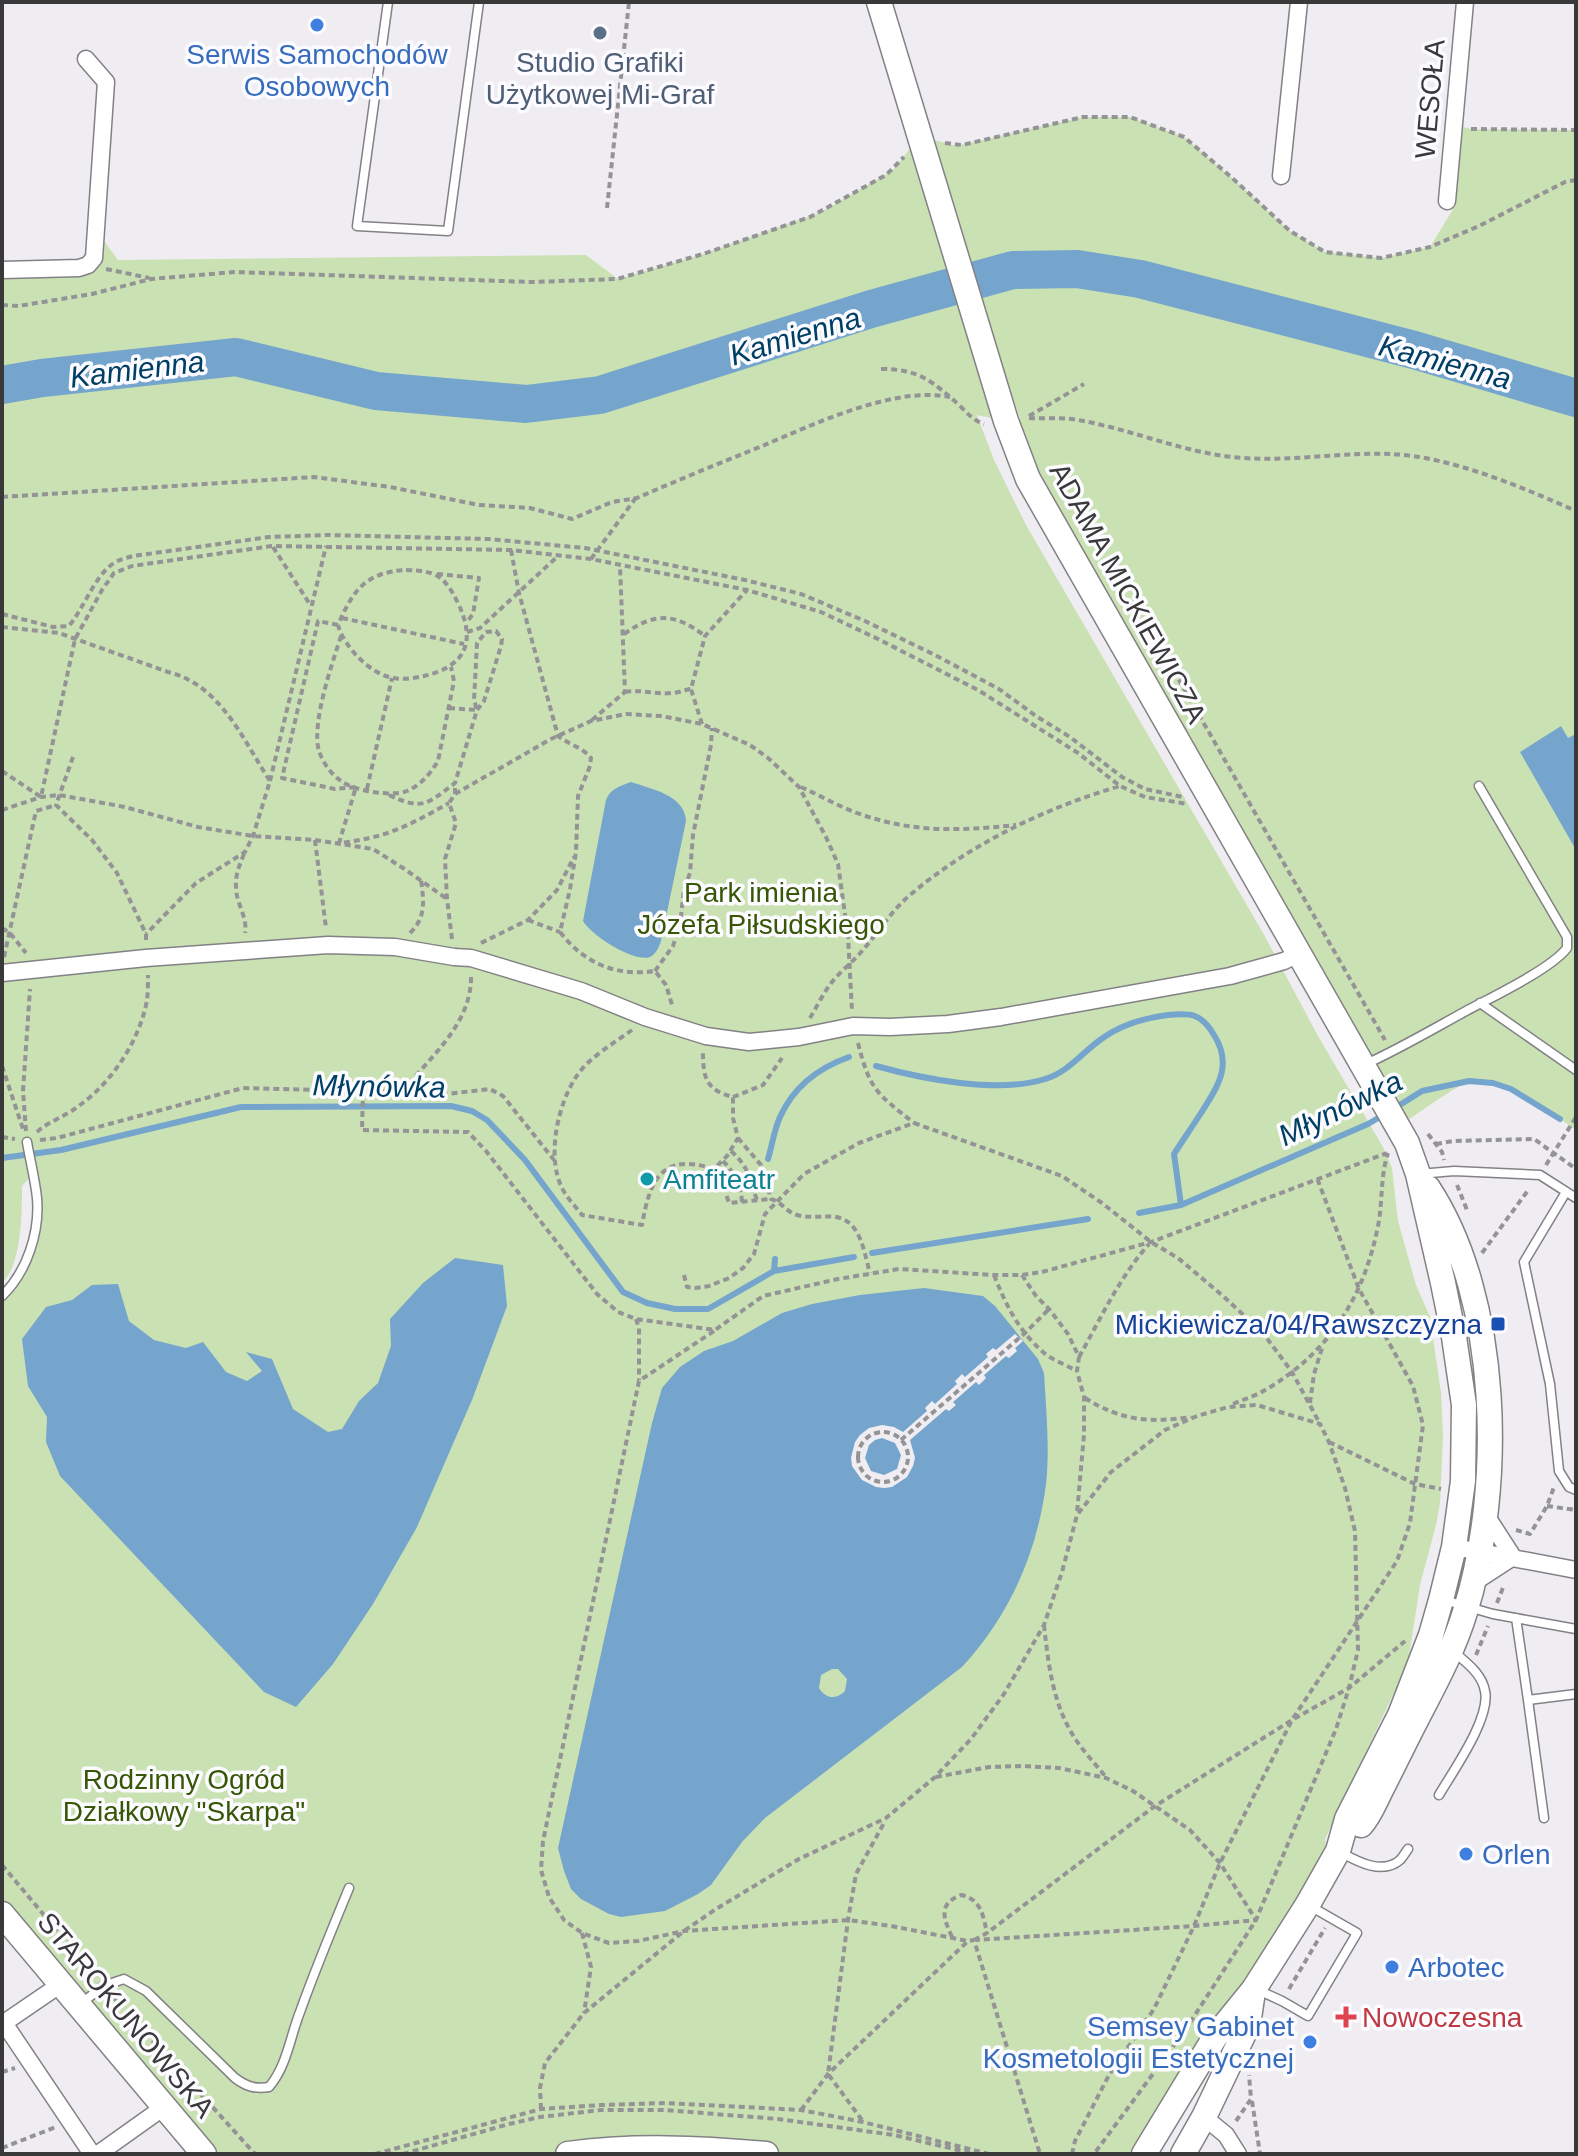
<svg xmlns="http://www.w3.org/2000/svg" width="1578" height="2156" font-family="Helvetica,sans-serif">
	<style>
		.green { fill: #cae1b3 }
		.water { fill: #75a5cc; fill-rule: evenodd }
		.pier { fill: #efedf2; fill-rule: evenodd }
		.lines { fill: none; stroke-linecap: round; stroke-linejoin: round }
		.stream { stroke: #75a5cc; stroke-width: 6 }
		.river { stroke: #75a5cc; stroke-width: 38 }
		.lane-casing { stroke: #828185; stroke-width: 11 }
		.street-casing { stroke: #828185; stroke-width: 19 }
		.secondary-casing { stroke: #828185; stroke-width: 27 }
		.path { stroke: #949396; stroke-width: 4; stroke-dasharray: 6 4; stroke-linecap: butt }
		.lane { stroke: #fff; stroke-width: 8 }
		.street { stroke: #fff; stroke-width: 16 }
		.secondary { stroke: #fff; stroke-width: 24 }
		.shop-dot { fill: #3f7fe0; stroke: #fcfbff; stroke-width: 3 }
		.service-dot { fill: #5c6f8a; stroke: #fcfbff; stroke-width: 3 }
		.culture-dot { fill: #0f9aa8; stroke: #fcfbff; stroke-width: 3 }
		.transit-dot { fill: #1a4fb4; stroke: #fcfbff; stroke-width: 3 }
		.health-dot { fill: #e0444e; stroke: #fcfbff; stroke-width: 3 }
		.labels { text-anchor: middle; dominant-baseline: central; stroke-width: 7; stroke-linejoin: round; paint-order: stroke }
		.shop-label { font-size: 28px; fill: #366cbe; stroke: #fcfbff; text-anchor: start }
		.service-label { font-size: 28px; fill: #4e5e75; stroke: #fcfbff }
		.street-label { font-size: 28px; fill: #39393a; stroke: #fcfbff }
		.park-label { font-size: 28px; fill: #375606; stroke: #fcfbff }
		.culture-label { font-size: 28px; fill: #0d838f; stroke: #fcfbff; text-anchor: start }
		.transit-label { font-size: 28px; fill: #164399; stroke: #fcfbff; text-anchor: end }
		.health-label { font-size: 28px; fill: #be3a42; stroke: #fcfbff; text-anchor: start }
		.water-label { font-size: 30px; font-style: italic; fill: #003f65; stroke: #fcfbff }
	</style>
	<rect width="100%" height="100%" fill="#efedf2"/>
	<path class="green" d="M1083 117H1130L1184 137 1230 176 1290 231 1325 252 1381 258 1430 247 1452 211 1453 125 1472 129 1576 130V1130C1548 1111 1507 1077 1471 1081 1461 1082 1410 1119 1398 1127L1013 441 1020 418 937 188 1006 421 977 415 994 460 1026 525 1263 933 1318 1036 1383 1147 1392 1168 1398 1221 1416 1285 1430 1317 1441 1393 1443 1436 1440 1503 1436 1525 1420 1585 1408 1663 1325 1839 1328 1868 1144 2154H204L2 1914V1296L9 1289 34 1239 37 1200 32 1175 22 1186C22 1213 22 1264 2 1283V270L79 268 99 234 118 260 586 255 618 279 703 254 821 212 893 170 920 136 956 146Z"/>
	<path class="water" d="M1561 726 1568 738 1576 734V850L1520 752Z
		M631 782C651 789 685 795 686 821L661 941C659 947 656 954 650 957 634 963 591 935 583 921L606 800C610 789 620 786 631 782Z
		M455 1258 503 1265 507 1306 472 1400 417 1527 373 1604 333 1664 296 1707 264 1692 60 1476 46 1442 47 1417 28 1386 22 1339 46 1307 72 1300 92 1285 118 1284 129 1321 154 1340 186 1348 203 1342 226 1372 247 1381 262 1371 246 1352 272 1359 293 1409 328 1432 342 1429 359 1401 378 1383 391 1346 390 1319 423 1283Z
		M924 1288 983 1296 995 1306 1038 1359 1044 1373C1046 1408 1050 1449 1046 1484 1037 1554 1009 1616 962 1667L765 1818 742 1842 711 1885 698 1894 665 1911 621 1917 609 1914 581 1899 571 1889 564 1871 558 1848 652 1423 662 1388 680 1367 704 1351 733 1341 782 1313 812 1304 860 1295ZM832 1669H838L847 1679 845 1691C836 1700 826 1699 819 1688L821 1675Z"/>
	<path class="pier" d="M1015 1334 1023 1341 1015 1348 1017 1351 1009 1358 1006 1356 984 1375 986 1378 979 1385 976 1382 953 1402 956 1405 949 1411 946 1409 910 1440 915 1458 913 1466 907 1477 892 1487 884 1488 876 1487 862 1480 852 1466 851 1458 855 1442 860 1435 869 1428 882 1425 894 1427 903 1432 927 1411 925 1408 932 1401 935 1404 957 1384 955 1381 962 1374 965 1377 988 1357 986 1354 993 1348 996 1350ZM882 1438 895 1443 901 1455 897 1469 884 1475 871 1471 865 1458 869 1445 875 1440Z"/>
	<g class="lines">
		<path class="stream" d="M876 1066C923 1079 998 1094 1045 1079 1067 1073 1082 1053 1100 1040 1120 1025 1143 1018 1168 1015 1191 1013 1201 1013 1214 1035 1233 1065 1218 1086 1201 1113 1192 1127 1183 1140 1174 1154L1181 1205
			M1395 1108 1422 1091 1469 1081 1493 1083 1511 1089 1560 1119
			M2 1158 61 1150 241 1107 451 1106 472 1111 487 1120 525 1160 623 1292 647 1303 675 1309H708L774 1271 854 1257
			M768 1159C772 1146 774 1130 780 1117 794 1086 818 1068 849 1057
			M1139 1213 1181 1205 1368 1124 1385 1114
			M872 1253 1088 1219
			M774 1271 775 1259"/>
		<path class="river" d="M2 385 42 378 236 357 376 391 526 404 600 395 871 309 1013 270 1077 269 1140 279 1414 350 1576 398"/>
		<defs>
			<path id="lane" d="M388 2 357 226 448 231 479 2
				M1480 1003 1576 1070
				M1366 1064C1401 1048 1433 1029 1466 1011 1492 997 1551 969 1567 948V937L1479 786
				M1419 1174 1454 1171 1540 1175 1576 1198
				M1566 1192 1524 1262 1550 1384 1559 1471 1569 1487 1576 1490
				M2 1296C27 1272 40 1232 37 1198 35 1179 30 1160 27 1142
				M1444 1600 1493 1614 1576 1629
				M1516 1618 1528 1700 1576 1694
				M1528 1700 1544 1818
				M1439 1795C1453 1771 1491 1718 1485 1691 1482 1674 1467 1663 1454 1652
				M1342 1853C1358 1862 1383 1875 1400 1860 1403 1857 1405 1853 1408 1849
				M1258 1990 1282 2001 1308 2016 1357 1933 1310 1906
				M82 2003 103 1986 124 1979 146 1991 235 2078C247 2087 255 2089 269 2087 287 2066 290 2037 300 2012 315 1970 332 1929 349 1888"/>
			<path id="street" d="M1281 176 1299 2
				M1447 201 1465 2
				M2 270 79 268 88 265 94 258 106 82 86 59
				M2 973 146 958 328 945 395 947 454 957 471 958 581 991 645 1017 706 1036 749 1042 799 1037 853 1026 890 1027 948 1024 1001 1017 1230 976 1284 961 1299 954
				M1484 1512 1513 1557
				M1454 1547 1576 1570
				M1473 1583 1513 1557
				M61 1984 4 2023 92 2154
				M1204 2117 1226 2135 1238 2154
				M98 2154 164 2107"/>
			<path id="secondary" d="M879 2 1006 421 1028 479 1407 1143 1418 1174 1443 1283 1454 1337 1464 1405 1463 1481 1454 1547 1441 1600 1431 1635 1400 1715 1347 1819 1338 1851 1308 1904 1254 1989 1215 2037 1144 2154
				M1361 1825C1369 1816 1374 1804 1379 1794 1389 1774 1399 1754 1409 1734 1429 1694 1452 1655 1465 1612 1504 1488 1501 1299 1428 1188
				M2 1914 204 2154
				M568 2154C633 2145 700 2148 766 2154
				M1183 2154 1204 2117 1248 2025 1253 1991"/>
		</defs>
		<use href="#lane" class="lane-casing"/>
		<use href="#street" class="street-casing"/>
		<use href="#secondary" class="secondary-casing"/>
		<path class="path" d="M1471 129 1576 130
			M945 143 962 145 1083 117H1130L1184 137 1230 176 1290 231 1325 252 1381 258 1430 247 1479 226 1565 182 1576 180
			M607 208 629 2
			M106 269 149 278
			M2 305 18 306 92 294 151 279 235 272 532 282 617 279 703 254 810 217 886 175 904 157
			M881 369C919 369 932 381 959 405 967 413 974 421 984 424
			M1029 416 1084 384
			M1029 418C1045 419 1062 417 1078 420 1130 429 1179 451 1232 457 1285 463 1337 452 1390 454 1449 456 1522 487 1576 511
			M2 497 314 477 390 487 479 505 530 508 572 519 612 502 637 498C678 480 720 463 762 446 815 424 893 386 950 397
			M273 547 311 606
			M511 550 519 593 558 736C569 745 581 746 591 758L590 766 578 796 576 852 570 889 560 932C584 963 616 977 655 971L666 985 673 1008
			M591 559 635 499
			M406 570C436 571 444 575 458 603 476 641 467 666 424 676 415 678 404 680 394 678 371 675 344 647 338 625 353 590 366 572 406 570Z
			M437 574 479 578 473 614 467 622
			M2 614 53 627 69 626C84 608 95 575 114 563 120 559 127 558 133 556L269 537 328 535 488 539 585 548 745 580 801 594 865 621 935 655 999 689 1036 716 1070 737 1122 777 1145 789 1183 797
			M1133 615 1151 631 1385 1040
			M342 618 464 644
			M338 625 318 621 282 778 335 789 356 787 339 843C386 838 408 826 449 803
			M2 627 59 633 168 672C221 685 243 740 270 781L253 836 245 852 196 883 146 934
			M467 632 480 628 558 556
			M624 634C655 612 675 613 705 636
			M341 636C332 664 311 724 319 751 323 763 331 774 341 781 354 791 392 797 407 791 421 785 430 774 438 761L454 681 451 667
			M625 692C643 689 655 695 671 693 678 693 684 690 691 689
			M449 708 477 710
			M592 720 625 692 620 566
			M702 724 691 689 705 636 747 590
			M73 757 56 805 92 840 117 873 146 934V942
			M2 771 41 797 75 639 102 590 114 573 132 566 272 546 511 550 591 559 747 590 821 612 878 639 978 690 1078 753 1120 786 1145 797 1188 804
			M270 781 326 546
			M801 787C819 795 838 806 857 813 912 833 958 831 1016 825
			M367 789 392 678
			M455 794 551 739 591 721 626 714 661 716 702 724 750 745 768 758 799 787 826 837 838 864 848 936 852 1011
			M389 795C423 811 427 804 455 783L477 710 484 701 501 646 502 639 496 631 486 632 477 643 474 700 477 710
			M2 810 41 797 59 795 125 807 198 827 253 836 315 840 373 849 403 868 447 899
			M315 840 326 928
			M244 854C240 864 235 875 236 887 236 904 248 917 245 933
			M528 920 560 932
			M2 928 10 933 26 953
			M410 933C426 918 424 901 421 880
			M452 939 447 899 445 859 456 823 449 803 455 794V783
			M481 943 528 920 557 890 574 857
			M4 957 36 811 56 805
			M655 971 673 946 680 925 684 889 690 873 693 835 711 745 712 728
			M810 1018C816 1008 822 996 829 986 838 973 852 963 862 951 878 933 891 911 910 895 970 844 1045 808 1120 786
			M632 1030C614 1043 588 1058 576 1077 557 1106 546 1159 563 1190 568 1199 576 1207 582 1215L642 1225C650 1180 661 1152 714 1169L727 1156 738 1138 733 1118V1097C706 1090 703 1078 703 1052
			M858 1043C870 1090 876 1093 914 1123
			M2 1066 24 1132
			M363 1091 362 1130 468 1132 486 1151 597 1294 618 1312 636 1319 715 1330 763 1296 838 1279 899 1269 994 1275H1022L1042 1272 1151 1242 1387 1153
			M402 1092 430 1096 490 1089 503 1096 554 1160
			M733 1097 763 1085 782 1058
			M26 1131 23 1091 30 989
			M37 1132C49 1121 67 1116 80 1105 112 1082 140 1040 147 1000 148 992 148 983 148 975
			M1428 1134 1442 1152 1444 1160
			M2 1137 15 1139
			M738 1138 761 1165 771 1199C782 1202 786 1212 797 1215 810 1219 823 1215 836 1217 861 1221 864 1253 870 1273
			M40 1140 57 1138 243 1088 402 1092C429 1058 472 1024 471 976
			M1436 1144 1453 1141 1534 1139 1576 1169
			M731 1151C750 1168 749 1179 757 1200
			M723 1161C734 1172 741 1186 742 1202
			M1546 1165 1576 1117
			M714 1169 722 1182 729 1203 771 1199
			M1457 1185 1467 1210
			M1482 1253 1529 1189
			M684 1275 687 1287 696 1288 709 1286 729 1278 743 1268 754 1254 765 1214 804 1174 859 1143 914 1123 1062 1176 1102 1203 1151 1242 1178 1258 1223 1296 1263 1333 1292 1372 1319 1422
			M994 1275C1006 1305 1018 1330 1043 1352 1052 1360 1066 1365 1077 1371
			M1022 1275 1036 1296 1049 1309 1068 1334 1079 1357 1077 1371 1084 1397V1435L1077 1513
			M636 1319 639 1328V1380
			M714 1331 639 1381 543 1841 541 1870 549 1897 564 1920 582 1933 609 1943 638 1941 684 1931 848 1920 891 1926 968 1941
			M1079 1357C1101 1318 1119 1278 1149 1244
			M1085 1398C1122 1421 1149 1423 1191 1417
			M1310 1403 1314 1374 1323 1345
			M1233 1404C1245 1399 1257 1395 1267 1389 1330 1351 1364 1297 1378 1226 1383 1201 1380 1177 1388 1153
			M858 1457a25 25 0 1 1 50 0a25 25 0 1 1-50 0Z
			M901 1440 1025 1333 1049 1309
			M1329 1442 1415 1484 1441 1489
			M1547 1506 1576 1510
			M1516 1530 1530 1534 1547 1506 1554 1487
			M1497 1603 1504 1585
			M1044 1625C1048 1661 1052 1698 1070 1730 1079 1747 1093 1761 1105 1776
			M1476 1655 1488 1626
			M936 1777 989 1767 1023 1766 1059 1768 1106 1778 1133 1791 1190 1830 1220 1863 1256 1920 1194 1926 976 1940
			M2 1865 96 1977
			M582 1933 591 1967 584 2013
			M952 1937C944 1919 937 1904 961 1895 981 1899 983 1915 987 1933
			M974 1940 987 1933 1155 1806 1292 1720 1349 1688 1405 1641
			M1289 1989 1325 1928
			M112 1996 255 2154
			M2 2072 15 2068
			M1252 2101 1260 2154
			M541 2109 540 2088 545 2063 584 2013 684 1931 716 1909 799 1859 886 1818 934 1778 971 1739 1004 1694 1044 1625 1062 1572 1077 1515 1111 1472 1165 1430 1197 1416 1228 1407 1257 1405 1320 1424 1329 1442 1345 1488 1355 1531 1358 1650 1349 1688 1336 1729 1256 1920 1186 2029 1094 2154
			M801 2110 828 2074 968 1941 974 1940 1040 2154
			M862 2120 828 2074 848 1920 856 1874 885 1821
			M1236 2121 1251 2099 1249 2075
			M2 2148 56 2127
			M375 2154 541 2109 602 2105 666 2103 801 2110 863 2122 989 2154
			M403 2154 509 2124 540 2117 601 2110H665L778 2119 894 2135 975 2154
			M1072 2154 1075 2141 1109 2075 1154 2009 1194 1926 1220 1863 1292 1720 1397 1561 1410 1523 1423 1425 1413 1386 1359 1289 1317 1178"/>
		<use href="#lane" class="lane"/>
		<use href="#street" class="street"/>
		<use href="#secondary" class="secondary"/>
	</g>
	<g class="shop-dot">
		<circle cx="317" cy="25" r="8"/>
		<circle cx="1466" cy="1854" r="8"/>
		<circle cx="1392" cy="1967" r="8"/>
		<circle cx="1310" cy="2042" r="8"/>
	</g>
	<circle class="service-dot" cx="600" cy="33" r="8"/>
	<circle class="culture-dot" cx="647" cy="1179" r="8"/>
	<rect class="transit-dot" x="1490" y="1316" width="16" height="16" rx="4"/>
	<path class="health-dot" d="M1342 2005h8v8h8v8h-8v8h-8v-8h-8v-8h8z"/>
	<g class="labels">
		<g class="shop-label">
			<text x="317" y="54" text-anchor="middle">Serwis Samochodów<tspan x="317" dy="32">Osobowych</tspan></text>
			<text x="1482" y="1854">Orlen</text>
			<text x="1408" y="1967">Arbotec</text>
			<text x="1294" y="2026" text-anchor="end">Semsey Gabinet<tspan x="1294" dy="32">Kosmetologii Estetycznej</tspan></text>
		</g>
		<g class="service-label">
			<text x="600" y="62">Studio Grafiki<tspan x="600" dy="32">Użytkowej Mi-Graf</tspan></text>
		</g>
		<g class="street-label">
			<text transform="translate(1430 99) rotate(-85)">WESOŁA</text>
			<text transform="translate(1128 593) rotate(61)">ADAMA MICKIEWICZA</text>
			<text transform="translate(126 2015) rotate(50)">STAROKUNOWSKA</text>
		</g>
		<g class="park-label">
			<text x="761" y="892">Park imienia<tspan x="761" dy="32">Józefa Piłsudskiego</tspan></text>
			<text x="184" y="1779">Rodzinny Ogród<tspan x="184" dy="32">Działkowy "Skarpa"</tspan></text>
		</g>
		<g class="culture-label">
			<text x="663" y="1179">Amfiteatr</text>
		</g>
		<g class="transit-label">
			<text x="1482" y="1324">Mickiewicza/04/Rawszczyzna</text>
		</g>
		<g class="health-label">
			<text x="1362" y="2017">Nowoczesna</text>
		</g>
		<g class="water-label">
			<text transform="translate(795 336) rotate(-17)">Kamienna</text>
			<text transform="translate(1445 362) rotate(15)">Kamienna</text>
			<text transform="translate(137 369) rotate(-7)">Kamienna</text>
			<text transform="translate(379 1086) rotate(1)">Młynówka</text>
			<text transform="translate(1340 1108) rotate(-26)">Młynówka</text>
		</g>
	</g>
	<rect width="1578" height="2156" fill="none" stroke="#39393a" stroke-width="8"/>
</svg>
